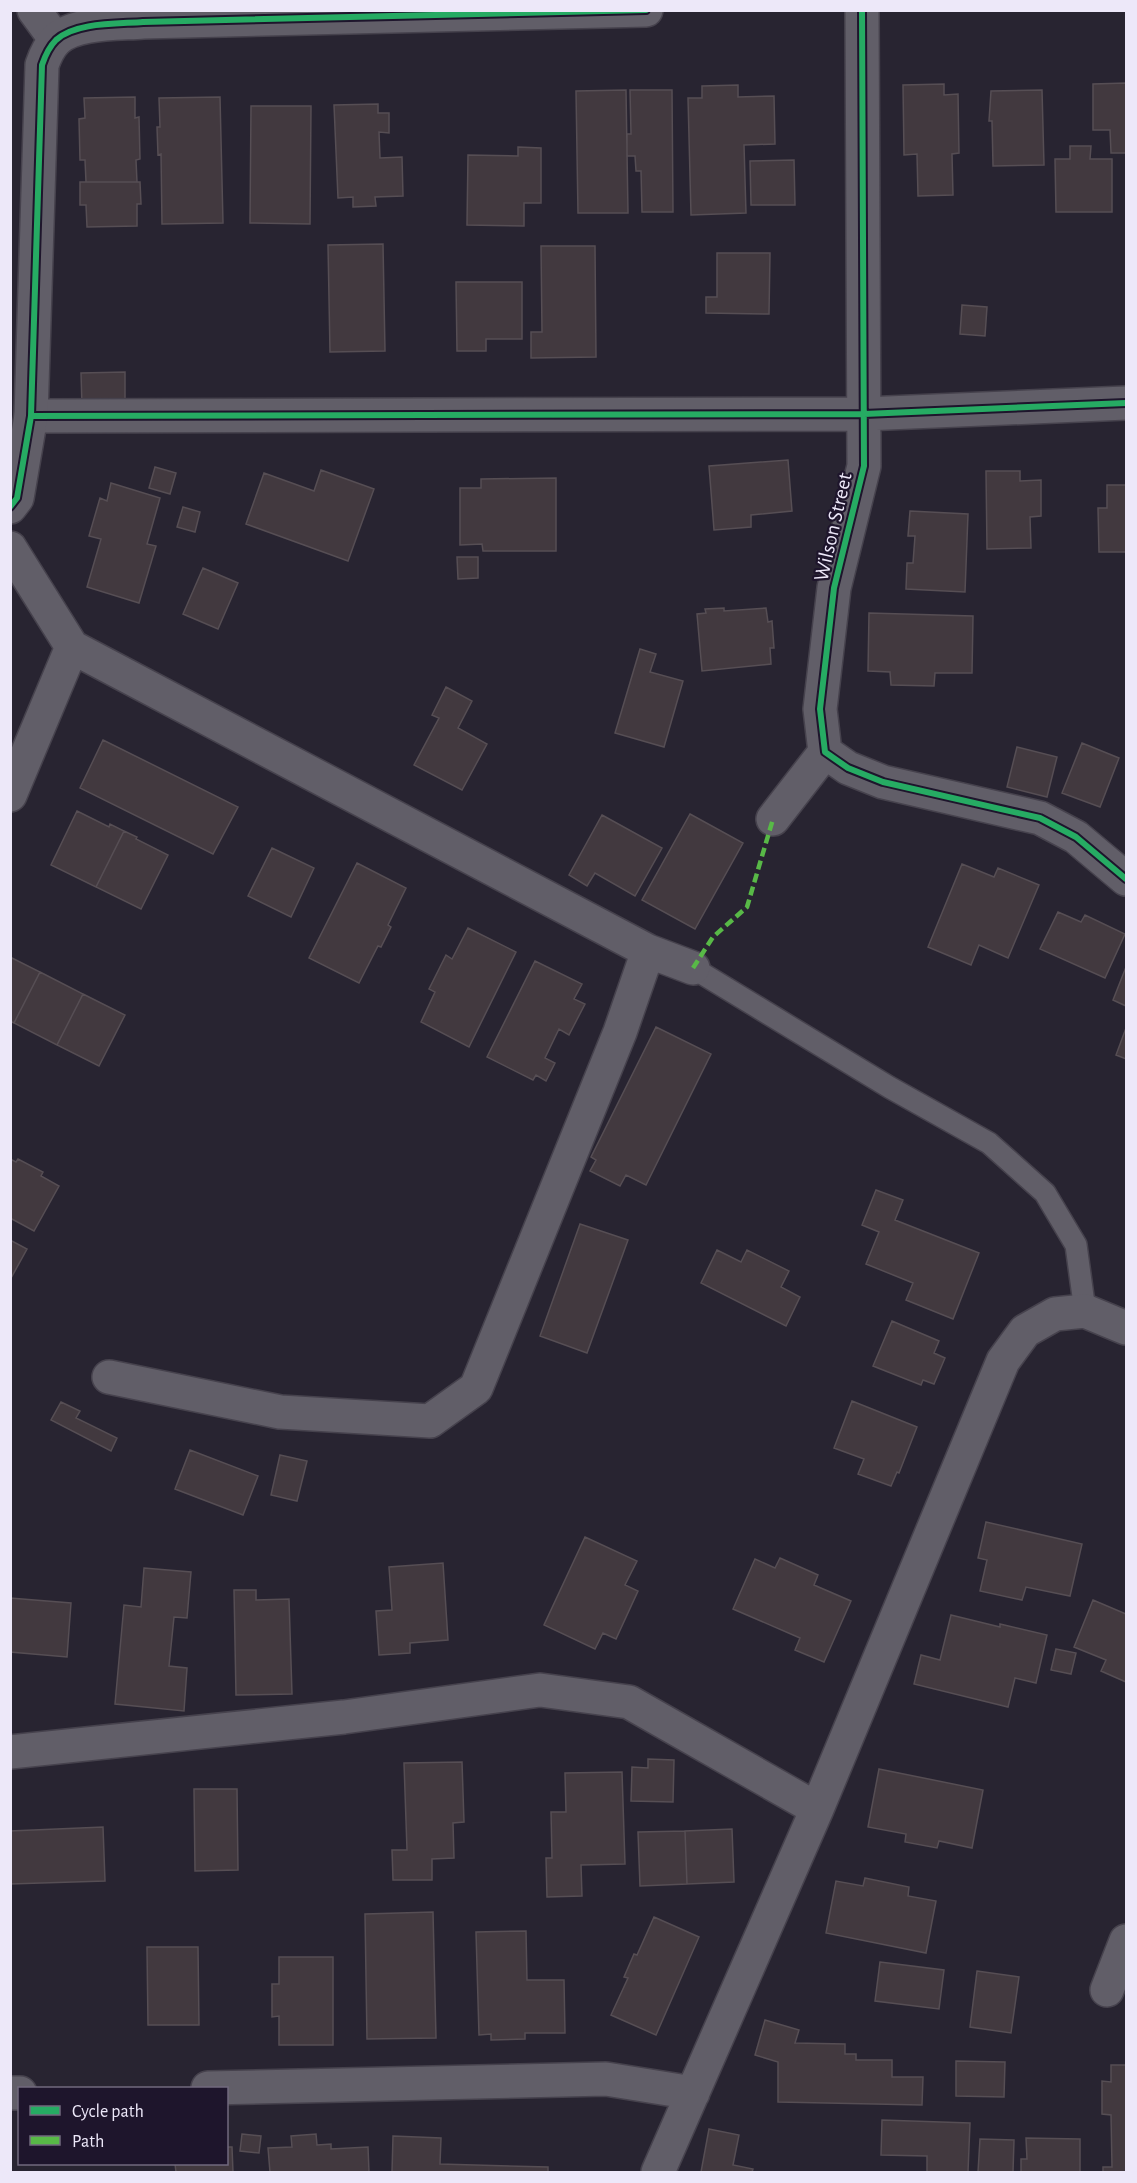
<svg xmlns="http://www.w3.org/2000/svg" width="1137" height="2183" font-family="'Alegreya Sans',sans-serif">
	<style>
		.building { fill: #42393f; stroke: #564e54; stroke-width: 1.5 }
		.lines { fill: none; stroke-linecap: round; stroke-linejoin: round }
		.lane-casing { stroke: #46424d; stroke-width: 24 }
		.street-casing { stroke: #46424d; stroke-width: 36 }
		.secondary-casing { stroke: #46424d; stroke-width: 36 }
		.lane { stroke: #615e68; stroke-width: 21 }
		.street { stroke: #615e68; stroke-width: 33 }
		.secondary { stroke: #615e68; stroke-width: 33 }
		.quiet { stroke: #58b947; stroke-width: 4.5; stroke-dasharray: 9 4.5; stroke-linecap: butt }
		.cycleway-casing { stroke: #1e152c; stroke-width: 10 }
		.cycleway { stroke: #26ab63; stroke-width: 6 }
		.labels { text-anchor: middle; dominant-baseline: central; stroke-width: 4.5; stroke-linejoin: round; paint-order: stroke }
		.street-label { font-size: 21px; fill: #ede8f9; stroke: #1e152c }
	</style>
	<rect width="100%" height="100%" fill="#282431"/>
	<path class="building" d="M1126 83V153H1111L1110 130H1093V84Z
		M944 84V95L958 94 959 153 952 154 953 195 918 196 917 154 904 155 903 85Z
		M738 85V97L774 96 775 144 744 145 746 213 691 215 688 98H702V86Z
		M626 90 628 213H578L576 91Z
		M630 90H672L673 212H642L641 171H636L635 156H627V134H631Z
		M1042 90 1044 165 993 166 992 121H989L991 91Z
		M135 97V118L139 117 140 159 136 160 137 182H86L85 160H80L79 119 85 118 84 98Z
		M220 97 223 223 162 224 161 154 158 155 157 127H160L159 98Z
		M378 104V113H389V133L379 132 380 158 402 157 403 196 375 197 376 206 353 207V197L338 198 334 105Z
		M251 106H311L310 224 250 223Z
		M1070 146H1091L1090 159H1112V212H1056L1055 159H1070Z
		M518 147 541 148V203H524V226L467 225 468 155 518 156Z
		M794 160 795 205H751L750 161Z
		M80 182H140L141 204H137V226L87 227 86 205H80Z
		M383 244 385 351 330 352 328 245Z
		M541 246H595L596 357 531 358V332H542Z
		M717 253H770L769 314 706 313V297H717Z
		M456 282H522V339H486V351H457Z
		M962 305 987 307 985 336 960 334Z
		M125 372V405L82 406 81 373Z
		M788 460 792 511 751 515V527L714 530 709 466Z
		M155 467 176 473 170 494 149 488Z
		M321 470 374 489 348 561 246 524 264 473 314 491Z
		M986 471H1020V481L1041 480V516L1030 517 1031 548 987 549Z
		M556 478V551H483L482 544 460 545V488H481V479Z
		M111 483 160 498 147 544 156 546 139 603 87 587 101 539 89 536 100 498 107 501Z
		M1107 485H1126V552H1099L1098 508H1107Z
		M183 507 200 512 195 532 177 527Z
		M910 511 968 514 965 592 906 589 907 563H913L915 536H908Z
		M457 557H478V578L458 579Z
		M203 568 238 583 218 629 183 614Z
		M724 608V611L766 608 768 622 772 621 774 648H770L771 664 702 671 697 614 706 613 705 609Z
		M869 613 973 616 972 673H935L934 686 891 685 890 672 868 671Z
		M640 649 656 654 650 672 683 681 664 747 615 733Z
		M446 687 472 701 458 728 487 744 462 790 414 765 439 718 432 715Z
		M103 740 238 807 213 854 80 788Z
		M1082 743 1119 758 1100 807 1062 793Z
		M1017 747 1057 757 1047 797 1007 787Z
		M77 811 109 827 110 824 124 831 96 887 51 865Z
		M690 814 743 843 695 929 642 900Z
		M602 815 662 848 635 896 595 873 587 886 569 875Z
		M124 831 137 837 136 839 168 855 141 909 96 887Z
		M272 848 314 868 291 917 248 896Z
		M357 863 406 888 388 925 391 927 381 947 378 946 359 983 309 958Z
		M962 864 994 877 998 868 1039 885 1008 958 979 945 971 965 928 947Z
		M1058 912 1081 922 1085 915 1125 934 1105 978 1040 949Z
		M468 928 516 952 469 1047 421 1022 435 992 429 989 446 955 452 959Z
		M10 957 40 972 14 1023 10 1021Z
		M535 961 582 984 574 999 585 1004 569 1035 559 1029 545 1058 555 1063 546 1081 536 1075 533 1080 487 1057Z
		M1126 967V1006L1113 1000Z
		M40 972 83 994 57 1045 14 1023Z
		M83 994 125 1015 99 1066 57 1045Z
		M656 1027 711 1054 646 1185 626 1175 620 1186 590 1171 596 1160 591 1157Z
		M1126 1028V1059L1116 1055Z
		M10 1159 16 1162 18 1159 43 1172 41 1176 59 1186 34 1231 10 1218Z
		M876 1190 903 1200 895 1220 979 1253 953 1319 906 1300 913 1283 866 1264 879 1232 862 1225Z
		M580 1224 628 1240 587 1353 540 1336Z
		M10 1240 27 1249 10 1280Z
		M717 1250 741 1262 747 1250 789 1271 781 1287 800 1297 786 1326 701 1283Z
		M892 1321 939 1341 934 1353 945 1358 934 1384 923 1380 921 1385 873 1366Z
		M852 1401 917 1427 899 1473 897 1472 891 1486 858 1474 864 1459 834 1448Z
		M61 1402 80 1411 76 1418 117 1438 111 1451 51 1420Z
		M190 1450 258 1476 243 1515 175 1489Z
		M280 1455 307 1461 297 1501 271 1495Z
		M986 1522 1082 1544 1070 1596 1026 1587 1022 1600 980 1591 987 1560 978 1558Z
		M585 1537 637 1561 625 1585 638 1591 616 1639 603 1633 595 1649 544 1625Z
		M780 1558 818 1575 814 1585 851 1601 824 1662 795 1650 800 1638 733 1609 755 1559 775 1568Z
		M443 1563 448 1640 410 1643V1653L379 1655 376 1611 392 1610 389 1567Z
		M144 1568 191 1572 187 1618 174 1617 169 1666 187 1668 184 1711 115 1704 124 1605 141 1607Z
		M234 1590H256V1600L289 1599 292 1694 236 1695Z
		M10 1598 71 1603 67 1657 10 1652Z
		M1093 1600 1126 1614V1682L1101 1671 1106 1660 1074 1647Z
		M951 1615 1000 1627V1624L1047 1635 1036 1683 1015 1678 1008 1707 914 1684 921 1655 940 1660Z
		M1056 1649 1076 1653 1071 1674 1051 1670Z
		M648 1759 674 1760 673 1802 631 1801 632 1767 648 1768Z
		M462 1762 464 1822 453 1823 454 1858 432 1859V1880H393L392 1850H407L404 1763Z
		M879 1769 983 1790 972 1848 939 1841 937 1848 905 1842 906 1834 868 1827Z
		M622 1772 625 1864 581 1865 582 1896 547 1897 546 1858H552L551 1812H566L565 1773Z
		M194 1789H237L238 1870 195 1871Z
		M103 1827 105 1881 10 1884V1831Z
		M732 1829 734 1882 687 1884 685 1831Z
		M685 1831 687 1884 640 1886 638 1832Z
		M865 1878 909 1887 908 1896 936 1901 926 1953 826 1933 836 1881 863 1886Z
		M433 1912 436 2038 367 2039 365 1914Z
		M654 1917 699 1937 656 2035 611 2015 628 1978 624 1977 634 1954 637 1955Z
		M526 1931 527 1980H564L565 2033H525V2039L491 2040V2034L479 2035 476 1932Z
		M147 1947H198L199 2025H148Z
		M279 1957H333V2045H279V2016L272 2017V1984H279Z
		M880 1962 944 1970 939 2009 875 2001Z
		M977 1971 1019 1977 1011 2033 970 2027Z
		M765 2020 799 2030 795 2043 845 2044V2054H856V2060H892V2077H923L922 2105 778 2102V2062L755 2055Z
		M956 2061 1005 2062 1004 2097 956 2096Z
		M1111 2065H1126V2172H1103V2167H1112L1111 2115 1102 2114V2081L1111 2082Z
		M882 2120 970 2123 968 2172H927V2156L881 2155Z
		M709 2129 739 2135 733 2165 753 2169 752 2172H701Z
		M242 2134 261 2136 259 2153 240 2151Z
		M316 2134 317 2145 331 2144V2149L368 2147 369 2172H270L268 2148 292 2147 291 2136Z
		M393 2136 441 2138 440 2164 548 2167V2172H392Z
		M1026 2138 1080 2139V2172H1021V2159H1027Z
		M980 2139 1014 2140 1013 2172H978Z
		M226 2147H232L233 2172H176L175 2164H226Z"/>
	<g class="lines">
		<defs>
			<path id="lane" d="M693 968 889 1087 989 1143 1045 1193 1076 1245 1085 1311"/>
			<path id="street" d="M34 10 56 40
				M862 10 864 466 834 588 820 709 825 752 848 768 883 782 1040 818 1076 837 1126 879
				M31 416 864 414 1126 403
				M10 548 72 647 648 951 693 968
				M10 795 72 647
				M773 819 825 752
				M109 1377 280 1412 430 1421 476 1388 620 1032 648 951
				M10 1752 344 1717 540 1690 629 1702 817 1809
				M1107 1990 1126 1941
				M208 2088 606 2079 693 2093
				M10 2093H20
				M658 2172 817 1809 1003 1361 1025 1331 1055 1314 1085 1311 1126 1328"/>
			<path id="secondary" d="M10 507 17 498 31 416 42 65C45 56 49 47 56 40 75 22 118 24 143 22L646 10"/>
		</defs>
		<use href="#lane" class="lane-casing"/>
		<use href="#street" class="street-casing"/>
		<use href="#secondary" class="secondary-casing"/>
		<use href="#lane" class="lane"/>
		<use href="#street" class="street"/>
		<use href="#secondary" class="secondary"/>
		<path class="quiet" d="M693 968 713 937 747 907 773 819"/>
		<defs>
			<path id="cycleway" d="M862 10 864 466 834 588 820 709 825 752 848 768 883 782 1040 818 1076 837 1126 879
				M31 416 864 414 1126 403
				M10 507 17 498 31 416 42 65C45 56 49 47 56 40 75 22 118 24 143 22L646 10"/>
		</defs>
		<use href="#cycleway" class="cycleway-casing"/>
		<use href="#cycleway" class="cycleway"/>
	</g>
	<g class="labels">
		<g class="street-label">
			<text transform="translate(833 527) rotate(-77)">Wilson Street</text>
		</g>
	</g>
	<rect width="1137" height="2183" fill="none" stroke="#ede8f9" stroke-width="24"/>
	<rect x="18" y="2087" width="210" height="78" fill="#1e152c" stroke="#71697e" stroke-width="1.5"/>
	<rect x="30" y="2106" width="30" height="9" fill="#26ab63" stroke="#71697e" stroke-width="1.5"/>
	<text x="72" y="2117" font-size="18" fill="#ede8f9">Cycle path</text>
	<rect x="30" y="2136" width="30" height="9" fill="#58b947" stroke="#71697e" stroke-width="1.5"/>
	<text x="72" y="2147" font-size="18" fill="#ede8f9">Path</text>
</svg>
